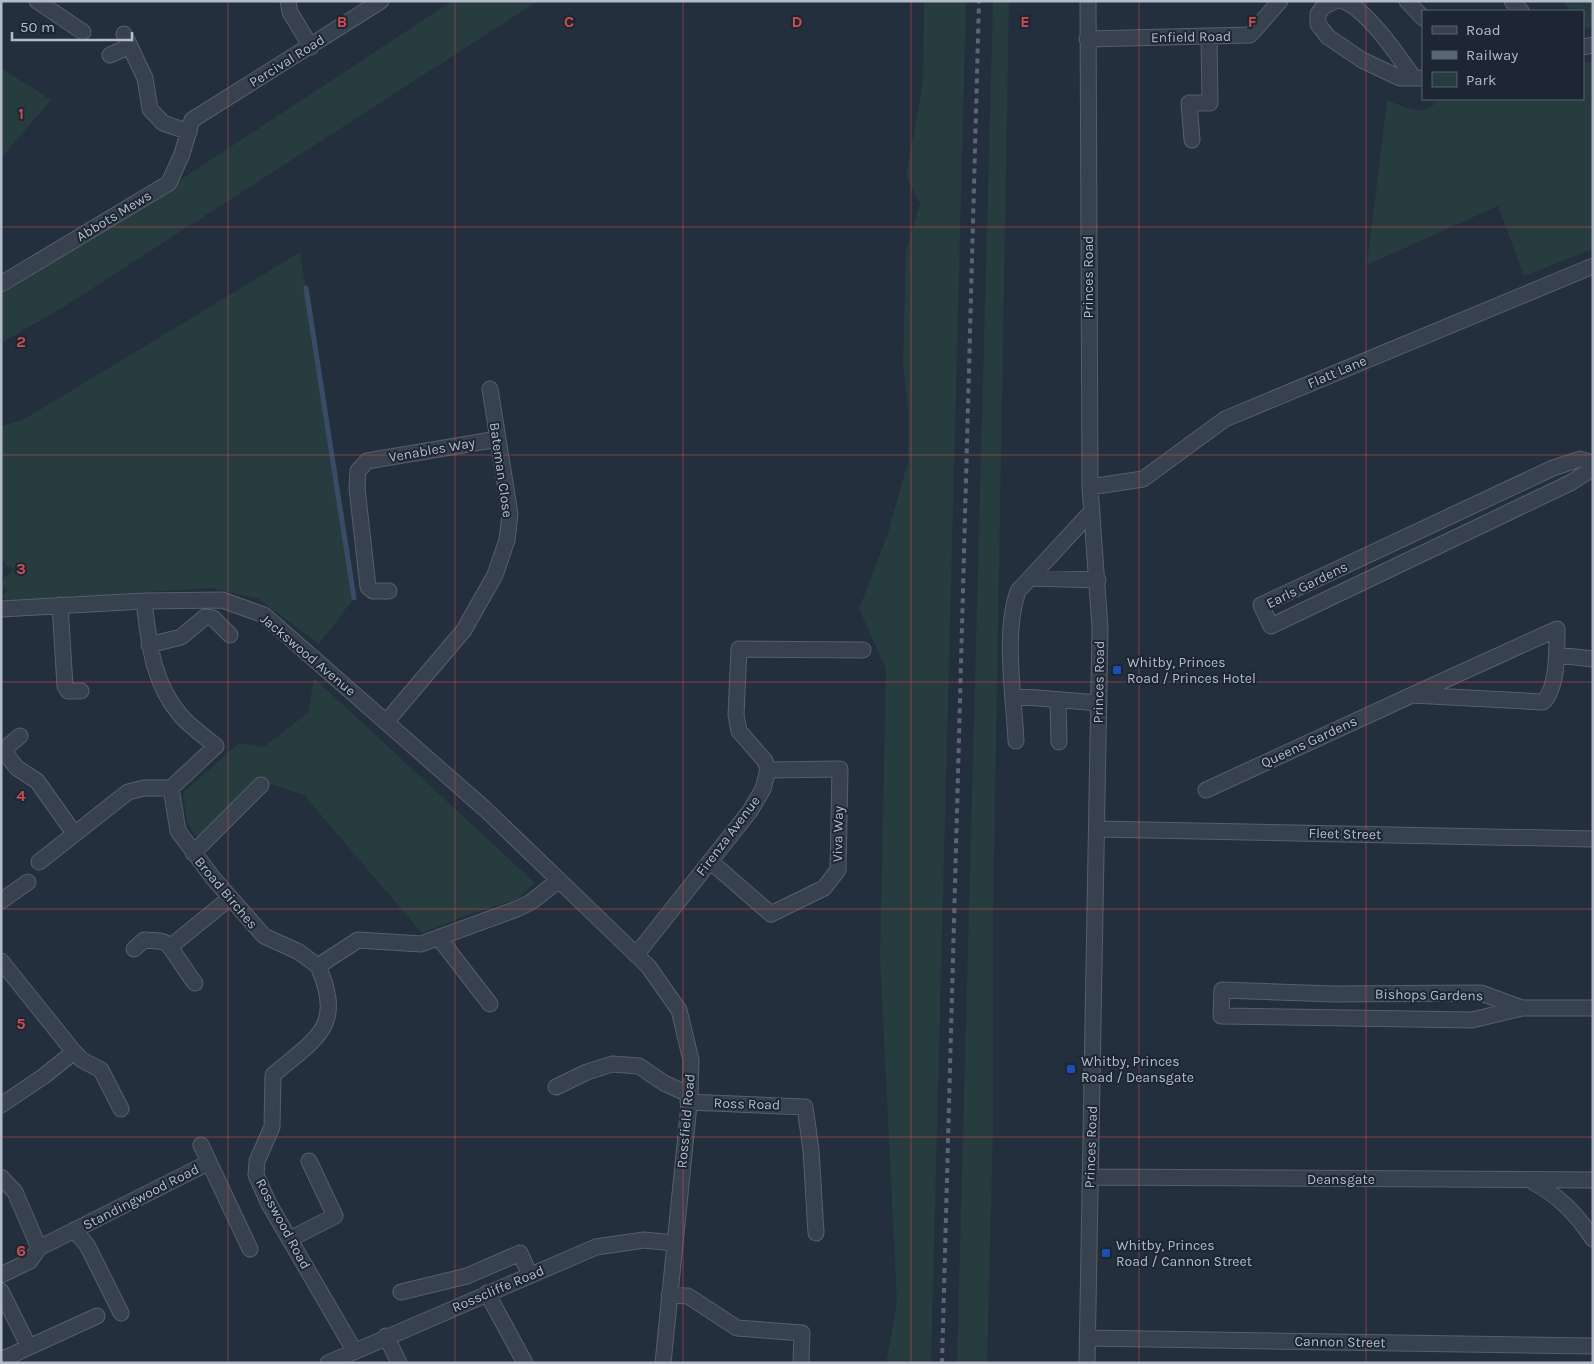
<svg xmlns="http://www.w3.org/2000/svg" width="1594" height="1364" font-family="Karla,sans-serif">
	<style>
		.green { fill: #263c3f }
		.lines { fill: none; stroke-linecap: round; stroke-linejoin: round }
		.stream { stroke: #394c67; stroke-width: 5 }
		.minor-casing { stroke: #565f6c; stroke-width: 17 }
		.minor { stroke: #38414e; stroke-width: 15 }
		.rail { stroke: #5a6575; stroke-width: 4; stroke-dasharray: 5 5; stroke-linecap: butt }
		.grid { fill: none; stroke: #ce4d50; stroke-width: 1; stroke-opacity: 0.55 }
		.transit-dot { fill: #1a4fb4; stroke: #1d2633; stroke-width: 2 }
		.labels { text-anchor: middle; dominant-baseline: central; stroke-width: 4; stroke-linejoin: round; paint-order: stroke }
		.street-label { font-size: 14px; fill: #b4bcc9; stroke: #1d2633 }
		.poi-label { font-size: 14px; fill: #b4bcc9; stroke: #1d2633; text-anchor: start }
		.grid-label { font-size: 16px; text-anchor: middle; font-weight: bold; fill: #ce4d50; stroke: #1d2633; stroke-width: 4; stroke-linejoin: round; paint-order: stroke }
	</style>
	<rect width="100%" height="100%" fill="#242f3e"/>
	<path class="green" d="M452 1H538L62 308 1 343V294L121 219Z
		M924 1H966L931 1363H886L897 1303 880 959 886 669 859 609 887 536 908 462V411L903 364 906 251 920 204 906 176 923 82Z
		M993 1H1009L993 912V1129L987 1363H957Z
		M1562 1H1593V28L1587 29 1583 24V11H1571Z
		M1593 61V249L1524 276 1498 206 1367 265 1387 100C1406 107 1425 120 1438 99H1583V63Z
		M1 68 51 100 1 158Z
		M300 252 354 598 319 644 259 599 211 588 7 601 3 595 7 591 3 586V579L15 569 6 566 1 557V426L23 420Z
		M314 678 535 883 516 900 473 913 422 933 304 795 259 780 227 808 218 825 199 840 187 822 183 793 239 743 263 747 308 713Z"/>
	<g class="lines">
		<path class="stream" d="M306 288 354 598"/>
		<defs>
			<path id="minor" d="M37 1 83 32
				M288 1 290 12 311 47
				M1335 1 1323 7 1318 14V24L1328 37 1362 60 1400 78H1423
				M1343 1C1366 8 1399 57 1414 78
				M1407 1 1423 18
				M1512 1 1521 11
				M124 34 145 78 150 109 163 123 189 132
				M1087 39 1250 35 1280 1
				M1583 47 1593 45
				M110 55 130 46
				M1192 140 1189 103H1210L1209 36
				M1 284 169 183 182 154 192 120 381 1
				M1593 463 1580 459 1553 468 1261 605 1271 626 1572 482 1593 468
				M1090 487 1143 479 1225 419 1593 266
				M1030 578 1098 580
				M389 591H373L368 587 357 488 358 471 367 461 498 439
				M144 601C149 643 152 682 181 716 191 727 205 737 216 746L171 788 178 831 213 878 264 936 299 952 318 966 358 940 421 944 517 909 531 902 559 880
				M60 605 65 686 68 691H81
				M1 609 144 601 222 600 264 615 485 809 648 966 679 1010 691 1060 690 1095 663 1363
				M1557 629C1557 649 1558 688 1543 702L1412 695Z
				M149 645 181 637 205 617 213 618 230 635
				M1557 655 1593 659
				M1014 696 1099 703
				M1058 700 1059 742
				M387 721 464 630 495 575 507 540 510 514 490 389
				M1016 741C1014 696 1003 634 1018 591L1091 512
				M1 748 17 768 37 781 74 833
				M3 750 20 736
				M1206 790 1412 695
				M1097 829 1593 839
				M193 853 261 785
				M710 861 771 914 824 888 838 870 840 769 768 770
				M39 862 128 792 144 788H171
				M1 901 28 882
				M439 938 490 1004
				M171 946 230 898
				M134 949 144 940C150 941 158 940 164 942 170 944 188 975 195 983
				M636 955 750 811 763 789 768 770 765 761 739 731 736 715 739 649 863 650
				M1 961 74 1052 82 1060 101 1070 121 1109
				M318 966C345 1027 316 1038 273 1075L272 1127 257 1161 256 1175 269 1204 354 1350
				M1522 1008 1481 993 1334 994 1222 990 1221 1016 1472 1020 1522 1008H1593
				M556 1087 587 1072 612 1064 639 1066 664 1083 690 1095
				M688 1102 805 1107 811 1150 816 1233
				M1 1105 44 1076 74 1052
				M201 1145 250 1249
				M1 1177 15 1192 39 1248
				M1090 1177 1593 1180
				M1531 1181C1558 1195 1576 1213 1593 1239
				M74 1230 87 1245 121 1313
				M290 1239 335 1216 309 1161
				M1 1275 30 1261 39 1248 208 1163
				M1 1291 29 1347
				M401 1292 467 1276 520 1253 530 1275
				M487 1293 525 1363
				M669 1295 688 1296 737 1328 802 1333 801 1363
				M386 1336 399 1363
				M1087 1338 1593 1346
				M1 1360 97 1316
				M328 1363 596 1247 644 1240 674 1243
				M1087 1363 1100 628 1090 487 1088 1"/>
		</defs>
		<use href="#minor" class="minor-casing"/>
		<use href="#minor" class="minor"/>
		<path class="rail" d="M942 1363 979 1"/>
	</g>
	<path class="grid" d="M228 1V1363M455 1V1363M683 1V1363M911 1V1363M1139 1V1363M1366 1V1363M1 227H1593M1 455H1593M1 682H1593M1 909H1593M1 1137H1593"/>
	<g class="transit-dot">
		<rect x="1112" y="665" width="10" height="10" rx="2.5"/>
		<rect x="1066" y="1064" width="10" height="10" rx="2.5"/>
		<rect x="1101" y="1248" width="10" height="10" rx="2.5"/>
	</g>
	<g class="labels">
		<g class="street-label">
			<text transform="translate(1191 37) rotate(-1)">Enfield Road</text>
			<text transform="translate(287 61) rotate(-32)">Percival Road</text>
			<text transform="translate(114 216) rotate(-31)">Abbots Mews</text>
			<text transform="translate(1088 277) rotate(-90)">Princes Road</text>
			<text transform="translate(1337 372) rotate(-23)">Flatt Lane</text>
			<text transform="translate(432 450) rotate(-10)">Venables Way</text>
			<text transform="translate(501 470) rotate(82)">Bateman Close</text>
			<text transform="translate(1307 585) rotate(-26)">Earls Gardens</text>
			<text transform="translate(308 655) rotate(40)">Jackswood Avenue</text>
			<text transform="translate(1099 682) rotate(-89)">Princes Road</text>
			<text transform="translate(1309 742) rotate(-25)">Queens Gardens</text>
			<text transform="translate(838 834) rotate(-89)">Viva Way</text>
			<text transform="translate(1345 834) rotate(1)">Fleet Street</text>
			<text transform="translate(728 836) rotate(-53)">Firenza Avenue</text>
			<text transform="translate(226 893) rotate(50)">Broad Birches</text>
			<text transform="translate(1429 995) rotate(1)">Bishops Gardens</text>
			<text transform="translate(747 1104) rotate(2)">Ross Road</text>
			<text transform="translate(686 1121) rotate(-85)">Rossfield Road</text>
			<text transform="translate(1091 1147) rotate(-88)">Princes Road</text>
			<text x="1341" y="1179">Deansgate</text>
			<text transform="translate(141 1197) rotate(-27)">Standingwood Road</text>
			<text transform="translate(283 1224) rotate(62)">Rosswood Road</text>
			<text transform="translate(498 1289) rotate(-23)">Rosscliffe Road</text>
			<text transform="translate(1340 1342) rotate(1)">Cannon Street</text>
		</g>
		<g class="poi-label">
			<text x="1127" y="662">Whitby, Princes<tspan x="1127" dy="16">Road / Princes Hotel</tspan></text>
			<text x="1081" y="1061">Whitby, Princes<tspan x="1081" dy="16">Road / Deansgate</tspan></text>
			<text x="1116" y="1245">Whitby, Princes<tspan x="1116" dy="16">Road / Cannon Street</tspan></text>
		</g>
	</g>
	<g class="grid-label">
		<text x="342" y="27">B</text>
		<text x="569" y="27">C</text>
		<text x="797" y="27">D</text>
		<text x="1025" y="27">E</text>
		<text x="1252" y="27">F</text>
		<text x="21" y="119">1</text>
		<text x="21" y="347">2</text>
		<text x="21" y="574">3</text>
		<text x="21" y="801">4</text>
		<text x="21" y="1029">5</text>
		<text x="21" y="1256">6</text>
	</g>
	<rect width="1594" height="1364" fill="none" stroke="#b4bcc9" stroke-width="5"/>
	<rect x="1422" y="10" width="162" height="90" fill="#1d2633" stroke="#59626f"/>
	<rect x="1432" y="26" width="25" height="8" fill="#38414e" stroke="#59626f"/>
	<text x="1466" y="35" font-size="15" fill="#b4bcc9">Road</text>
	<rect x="1432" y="51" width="25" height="8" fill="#5a6575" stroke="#59626f"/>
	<text x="1466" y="60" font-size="15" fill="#b4bcc9">Railway</text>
	<rect x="1432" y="72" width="25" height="15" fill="#263c3f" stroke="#59626f"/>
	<text x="1466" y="85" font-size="15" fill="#b4bcc9">Park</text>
	<path d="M12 32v8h120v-8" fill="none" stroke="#b4bcc9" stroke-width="2.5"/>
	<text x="20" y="32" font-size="15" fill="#b4bcc9" stroke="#1d2633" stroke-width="4" paint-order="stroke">50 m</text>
</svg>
